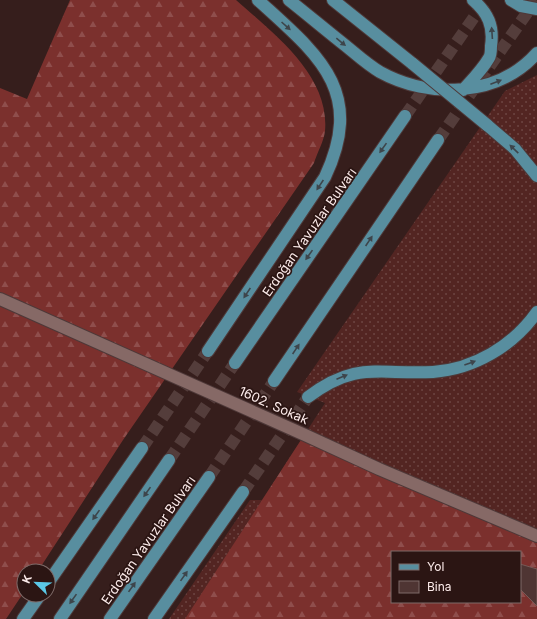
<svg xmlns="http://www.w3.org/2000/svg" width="537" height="619" font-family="Inter,sans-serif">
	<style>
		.grass { fill: url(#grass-dots); fill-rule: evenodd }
		.forest { fill: url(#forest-firs); fill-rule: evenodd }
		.building { fill: #4f3533; stroke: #765a57 }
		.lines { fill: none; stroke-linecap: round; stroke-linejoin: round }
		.major-tunnel { stroke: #543d3b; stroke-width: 12; stroke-dasharray: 12 6; stroke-linecap: butt }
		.minor-casing { stroke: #4e3939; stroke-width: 14 }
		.major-casing { stroke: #4e3939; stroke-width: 14 }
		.minor { stroke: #866966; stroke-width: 12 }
		.major { stroke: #588e9f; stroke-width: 12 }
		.major-bridge-casing { stroke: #4e3939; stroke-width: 14; stroke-linecap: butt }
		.major-bridge { stroke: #588e9f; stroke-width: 12 }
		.oneway { fill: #3d454b }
		.labels { text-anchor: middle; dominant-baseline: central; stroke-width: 3.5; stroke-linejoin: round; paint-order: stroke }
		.street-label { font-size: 13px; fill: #fdeceb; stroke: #2b1513 }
	</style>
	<defs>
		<pattern id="grass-dots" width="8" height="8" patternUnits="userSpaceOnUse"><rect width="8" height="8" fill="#532522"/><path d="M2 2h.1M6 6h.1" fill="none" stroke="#6d4542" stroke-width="1.8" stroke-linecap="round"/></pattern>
		<pattern id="forest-firs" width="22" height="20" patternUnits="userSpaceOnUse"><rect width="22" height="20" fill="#7b302d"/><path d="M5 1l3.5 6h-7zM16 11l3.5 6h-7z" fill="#8f4e4c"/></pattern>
	</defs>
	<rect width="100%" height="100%" fill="#361e1c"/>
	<path class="grass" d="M537 75V619H169L250 500H262L325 403 297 392 505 91ZM392 552H520V602H392Z"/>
	<path class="forest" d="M70 0H236C273 33 330 75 325 131 324 141 317 153 314 163L123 440 38 571H24V592L6 619H0V88L27 99Z
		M301 440 537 543V619H185ZM392 552H520V602H392Z"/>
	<path class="building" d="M520 564 537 569V606L520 589Z"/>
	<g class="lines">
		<path class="major-tunnel" d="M405 116 486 0
			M438 140 536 0
			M142 448 208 351
			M169 460 235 363
			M209 477 274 381
			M243 492 308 397"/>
		<defs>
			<path id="minor" d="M0 299 305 435 379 469 537 536"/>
			<path id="major" d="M289 0C308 15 327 31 346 46 357 55 368 65 380 72 429 99 498 97 537 53
				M333 0 413 64
				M511 0 521 6 537 9
				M463 90C472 80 482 70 489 58 491 55 491 50 491 46 494 26 488 13 473 0
				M487 125 515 149 537 176
				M208 351 325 177C366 90 317 54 258 0
				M235 363 405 116
				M274 381 438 140
				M308 397C357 360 379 375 433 372 474 369 513 346 537 312
				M48 583 142 448
				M23 619 40 595
				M60 619 169 460
				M110 619 209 477
				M154 619 243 492"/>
		</defs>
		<use href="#minor" class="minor-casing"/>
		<use href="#major" class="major-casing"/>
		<use href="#minor" class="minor"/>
		<use href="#major" class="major"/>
		<defs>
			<path id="major-bridge" d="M413 64 487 125"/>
		</defs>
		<use href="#major-bridge" class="major-bridge-casing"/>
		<use href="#major-bridge" class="major-bridge"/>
	</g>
	<defs><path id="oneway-solid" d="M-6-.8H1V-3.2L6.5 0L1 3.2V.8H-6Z"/></defs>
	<g class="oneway">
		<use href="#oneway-solid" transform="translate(286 26) rotate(42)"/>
		<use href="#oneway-solid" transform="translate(492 33) rotate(-94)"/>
		<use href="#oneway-solid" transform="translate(341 42) rotate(39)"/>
		<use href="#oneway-solid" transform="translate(496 82) rotate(-21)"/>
		<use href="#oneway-solid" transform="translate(383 148) rotate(125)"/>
		<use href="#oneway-solid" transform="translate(514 149) rotate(-136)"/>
		<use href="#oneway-solid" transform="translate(320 185) rotate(124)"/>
		<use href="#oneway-solid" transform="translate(369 241) rotate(-56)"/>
		<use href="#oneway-solid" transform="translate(309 255) rotate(125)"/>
		<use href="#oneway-solid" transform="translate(247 293) rotate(124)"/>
		<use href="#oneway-solid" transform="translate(296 349) rotate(-56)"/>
		<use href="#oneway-solid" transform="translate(470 363) rotate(-20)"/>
		<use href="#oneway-solid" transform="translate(342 377) rotate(-23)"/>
		<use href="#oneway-solid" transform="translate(147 492) rotate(125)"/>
		<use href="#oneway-solid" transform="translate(96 515) rotate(125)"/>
		<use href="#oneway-solid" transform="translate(184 576) rotate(-55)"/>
		<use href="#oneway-solid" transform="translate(132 587) rotate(-55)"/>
		<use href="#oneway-solid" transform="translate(73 599) rotate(125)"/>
	</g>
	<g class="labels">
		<g class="street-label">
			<text transform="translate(309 232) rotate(-55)">Erdoğan Yavuzlar Bulvarı</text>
			<text transform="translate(274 405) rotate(24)">1602. Sokak</text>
			<text transform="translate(148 540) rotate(-55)">Erdoğan Yavuzlar Bulvarı</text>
		</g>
	</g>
	<rect x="391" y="551" width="130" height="52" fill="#2b1513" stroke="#7f6b69"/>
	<rect x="399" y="564" width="20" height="6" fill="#588e9f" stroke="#7f6b69"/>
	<text x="427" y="571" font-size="12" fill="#fdeceb">Yol</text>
	<rect x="399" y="581" width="20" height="12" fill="#4f3533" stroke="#7f6b69"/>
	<text x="427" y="591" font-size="12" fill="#fdeceb">Bina</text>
	<g transform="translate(36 583) rotate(293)"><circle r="19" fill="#2b1513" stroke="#7f6b69"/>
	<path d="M0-3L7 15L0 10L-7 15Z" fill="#5bc8e7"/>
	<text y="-6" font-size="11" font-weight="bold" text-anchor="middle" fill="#fdeceb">K</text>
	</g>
</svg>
